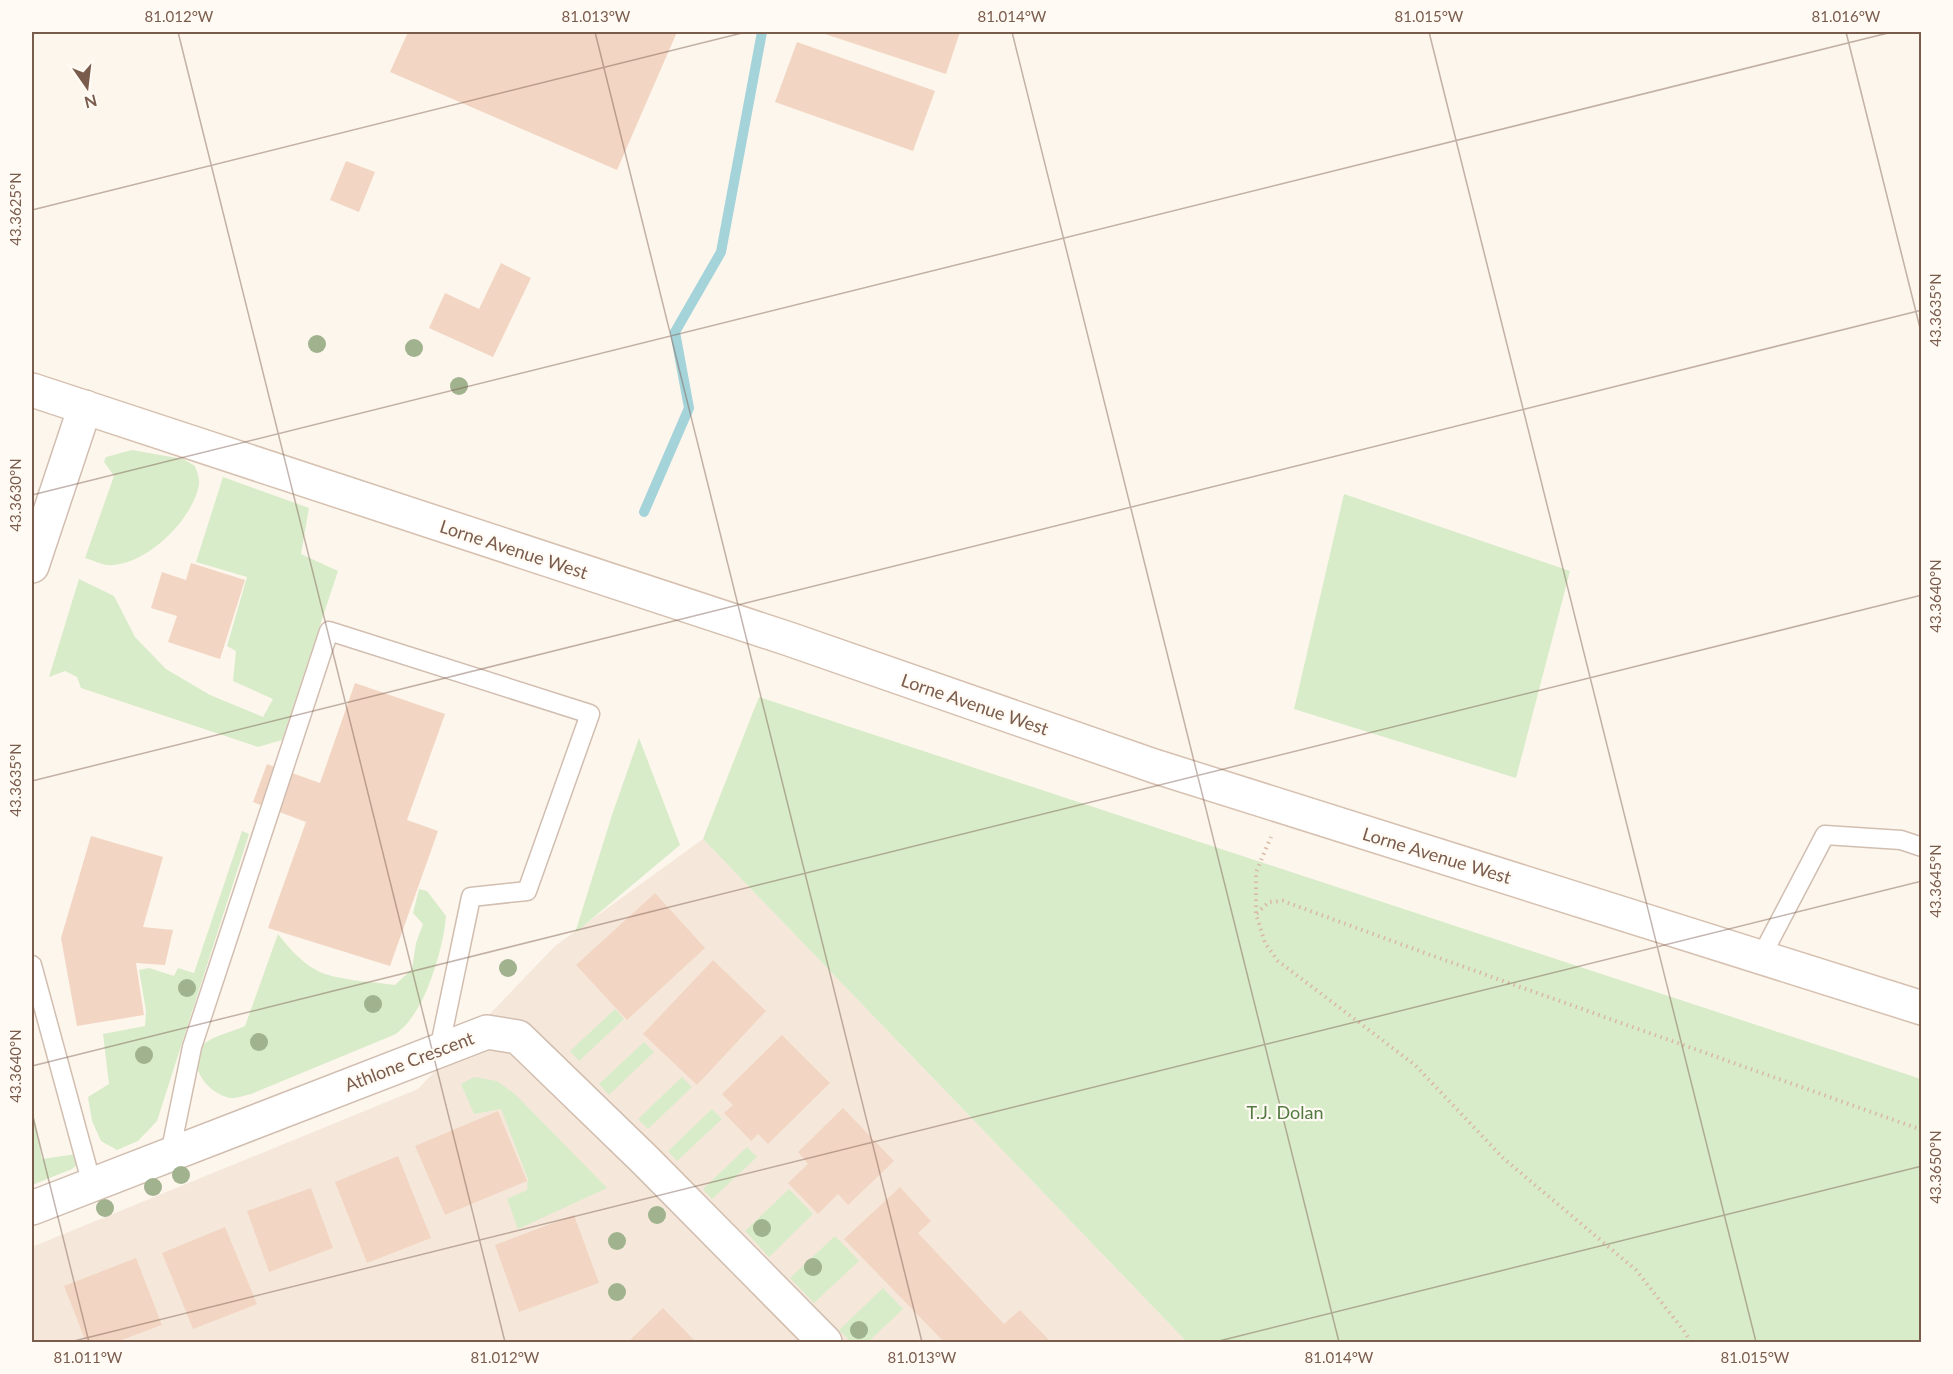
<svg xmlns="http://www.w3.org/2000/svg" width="1953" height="1374" font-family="Lato,sans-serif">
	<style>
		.residential { fill: #f5e8da }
		.green { fill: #d8ecc9 }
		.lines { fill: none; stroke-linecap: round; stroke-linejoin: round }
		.stream { stroke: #a5d3da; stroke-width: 10 }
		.building { fill: #f3d5c3 }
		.lane-casing { stroke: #d1beb0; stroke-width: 21 }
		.street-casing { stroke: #d1beb0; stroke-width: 36 }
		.secondary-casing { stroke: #d6c0b0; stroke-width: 36 }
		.path { stroke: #d9b8a5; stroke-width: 4; stroke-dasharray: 1.5 4.5; stroke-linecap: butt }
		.lane { stroke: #fff; stroke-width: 18 }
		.street { stroke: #fff; stroke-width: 33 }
		.secondary { stroke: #fff; stroke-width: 33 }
		.tree { fill: #a0b28e }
		.ticks { fill: none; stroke: #7a5c4d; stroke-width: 1.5; stroke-opacity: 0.45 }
		.labels { text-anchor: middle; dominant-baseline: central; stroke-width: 4.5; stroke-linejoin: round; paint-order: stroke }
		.street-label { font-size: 18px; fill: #7a5c4d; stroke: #fffaf3 }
		.park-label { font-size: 18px; fill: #537a41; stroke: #fffaf3 }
		.neatline { fill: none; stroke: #7a5c4d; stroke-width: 2 }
		.ticks-label { font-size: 15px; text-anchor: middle; fill: #7a5c4d }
	</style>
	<rect width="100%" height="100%" fill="#fdf6ec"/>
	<path class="residential" d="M703 839 1187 1342H32V1247L418 1089 555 946Z"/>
	<path class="green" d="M132 450 183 459 195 466C197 472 200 479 199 484 194 519 144 568 107 565 100 564 92 560 85 558L114 476 104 462 106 457Z
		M223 477 309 508 301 554 338 571 282 740 258 747 81 688 77 677 65 671 49 677 79 579 114 596 135 637 166 669 210 695 263 717 273 699 233 681 236 651 227 646 247 577 196 562Z
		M1344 494 1570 571 1516 778 1294 709Z
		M759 697 1921 1079V1342H1187L703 839Z
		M639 738 680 845 575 933 612 815Z
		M242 831 249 834 157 1121 138 1141 117 1150 101 1141 92 1121 88 1097 109 1084 103 1034 145 1026 146 1011 139 970 149 968 174 976 178 968 194 973Z
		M419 889 427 891 446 916C444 944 429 995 412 1017 408 1023 402 1029 396 1034L251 1094C246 1095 238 1098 233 1098 209 1097 182 1062 205 1043 214 1036 234 1031 245 1026L278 934C289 948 300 961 316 970 333 980 374 982 395 985L412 969 416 943 423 924 413 913Z
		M615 1009 624 1019 579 1061 570 1051Z
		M644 1042 654 1052 609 1095 599 1084Z
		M474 1077 497 1081 515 1094 607 1188 518 1229 507 1199 527 1190 528 1179 501 1109 474 1114 461 1084Z
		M682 1077 692 1087 648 1129 638 1119Z
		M32 1106 42 1159 77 1154 78 1164 72 1169 32 1185Z
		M712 1109 722 1119 677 1161 668 1151Z
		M747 1147 757 1157 712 1199 703 1189Z
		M789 1189 813 1214 769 1257 745 1231Z
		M835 1236 859 1261 814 1303 790 1278Z
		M883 1288 903 1309 868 1342H851L839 1330Z"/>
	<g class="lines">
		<path class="stream" d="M644 512 689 408 675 332 721 252 762 32"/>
	</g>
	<path class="building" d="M408 32H677L617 170 390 72Z
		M819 32H960L946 74Z
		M797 42 935 91 913 151 775 102Z
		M346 161 375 172 359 212 330 200Z
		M501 263 531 278 493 357 429 328 445 293 479 309Z
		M191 563 245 580 220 659 168 642 177 616 151 608 162 572 186 580Z
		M355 683 445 714 407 820 438 831 390 966 268 928 306 822 253 802 267 764 320 783Z
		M91 836 163 857 143 927 173 930 165 965 136 963 144 1015 77 1026 61 938Z
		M655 893 705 948 627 1020 576 965Z
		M713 960 766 1011 697 1085 643 1034Z
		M782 1035 830 1083 768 1144 758 1134 751 1141 724 1113 733 1105 722 1094Z
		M843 1108 894 1161 848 1205 838 1194 818 1214 788 1183 808 1164 798 1152Z
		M498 1111 527 1181 445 1215 415 1146Z
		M398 1156 431 1238 367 1263 335 1182Z
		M900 1187 931 1221 918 1233 1004 1324 1020 1310 1051 1342H944L844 1239Z
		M311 1188 333 1248 269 1272 247 1211Z
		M574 1215 599 1283 519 1312 495 1245Z
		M225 1227 257 1304 193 1329 162 1253Z
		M136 1258 162 1325 116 1342H86L64 1286Z
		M663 1308 696 1342H628Z"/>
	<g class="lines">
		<defs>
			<path id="lane" d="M1761 957 1825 835 1901 840 1922 847
				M32 965 92 1185
				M170 1154 192 1047 329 631 590 714 527 891 471 897 439 1050"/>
			<path id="street" d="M32 566 85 407
				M32 1208 487 1032 518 1037 645 1160 825 1342"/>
			<path id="secondary" d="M32 390 789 639 1154 766 1922 1008"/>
		</defs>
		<use href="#lane" class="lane-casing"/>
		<use href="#street" class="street-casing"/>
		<use href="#secondary" class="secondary-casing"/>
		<path class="path" d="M1256 913V872L1271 837
			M1691 1342 1684 1331 1636 1270 1503 1158 1415 1065 1278 961 1265 943 1256 914 1269 902 1283 901 1436 957 1922 1130"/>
		<use href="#lane" class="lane"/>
		<use href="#street" class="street"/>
		<use href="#secondary" class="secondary"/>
	</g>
	<g class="tree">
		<circle cx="317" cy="344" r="9"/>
		<circle cx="414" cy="348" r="9"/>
		<circle cx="459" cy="386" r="9"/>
		<circle cx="508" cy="968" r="9"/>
		<circle cx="187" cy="988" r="9"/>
		<circle cx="373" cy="1004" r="9"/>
		<circle cx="259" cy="1042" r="9"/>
		<circle cx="144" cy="1055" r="9"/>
		<circle cx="181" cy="1175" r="9"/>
		<circle cx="153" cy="1187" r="9"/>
		<circle cx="105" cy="1208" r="9"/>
		<circle cx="657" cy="1215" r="9"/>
		<circle cx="762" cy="1228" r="9"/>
		<circle cx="617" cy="1241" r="9"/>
		<circle cx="813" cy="1267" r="9"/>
		<circle cx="617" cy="1292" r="9"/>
		<circle cx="859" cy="1330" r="9"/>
	</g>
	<path class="ticks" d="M178 32 505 1342M595 32 922 1342M1012 32 1339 1342M1429 32 1756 1342M1846 32 1922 336M32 210 746 32M32 495 1892 32M32 781 1922 310M32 1066 1922 595M32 1113 89 1342M70 1342 1922 881M1215 1342 1922 1166"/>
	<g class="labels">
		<g class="street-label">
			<text transform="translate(514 549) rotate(18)">Lorne Avenue West</text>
			<text transform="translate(975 704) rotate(19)">Lorne Avenue West</text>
			<text transform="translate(1437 855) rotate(17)">Lorne Avenue West</text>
			<text transform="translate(409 1061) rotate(-21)">Athlone Crescent</text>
		</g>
		<g class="park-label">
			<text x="1285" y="1112">T.J. Dolan</text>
		</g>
	</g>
	<rect width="1953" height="1374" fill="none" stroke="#fffaf3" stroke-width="66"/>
	<g transform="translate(87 87) rotate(166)" stroke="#fffaf3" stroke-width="4.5" paint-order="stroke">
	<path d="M0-4.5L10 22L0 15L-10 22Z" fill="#7a5c4d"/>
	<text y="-9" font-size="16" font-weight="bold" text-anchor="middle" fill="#7a5c4d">N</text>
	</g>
	<rect x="33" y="33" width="1887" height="1308" class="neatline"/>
	<g class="ticks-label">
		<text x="179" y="22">81.012°W</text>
		<text x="596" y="22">81.013°W</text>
		<text x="1012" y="22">81.014°W</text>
		<text x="1429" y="22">81.015°W</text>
		<text x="1846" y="22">81.016°W</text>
		<text transform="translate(16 209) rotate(-90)" y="5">43.3625°N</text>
		<text transform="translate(1936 310) rotate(-90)" y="5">43.3635°N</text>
		<text transform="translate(16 495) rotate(-90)" y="5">43.3630°N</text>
		<text transform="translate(1936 596) rotate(-90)" y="5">43.3640°N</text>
		<text transform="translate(16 780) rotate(-90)" y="5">43.3635°N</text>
		<text transform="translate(1936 881) rotate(-90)" y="5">43.3645°N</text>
		<text transform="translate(16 1066) rotate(-90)" y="5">43.3640°N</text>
		<text transform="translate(1936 1167) rotate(-90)" y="5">43.3650°N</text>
		<text x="88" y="1363">81.011°W</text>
		<text x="505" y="1363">81.012°W</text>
		<text x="922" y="1363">81.013°W</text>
		<text x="1339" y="1363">81.014°W</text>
		<text x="1755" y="1363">81.015°W</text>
	</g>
</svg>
